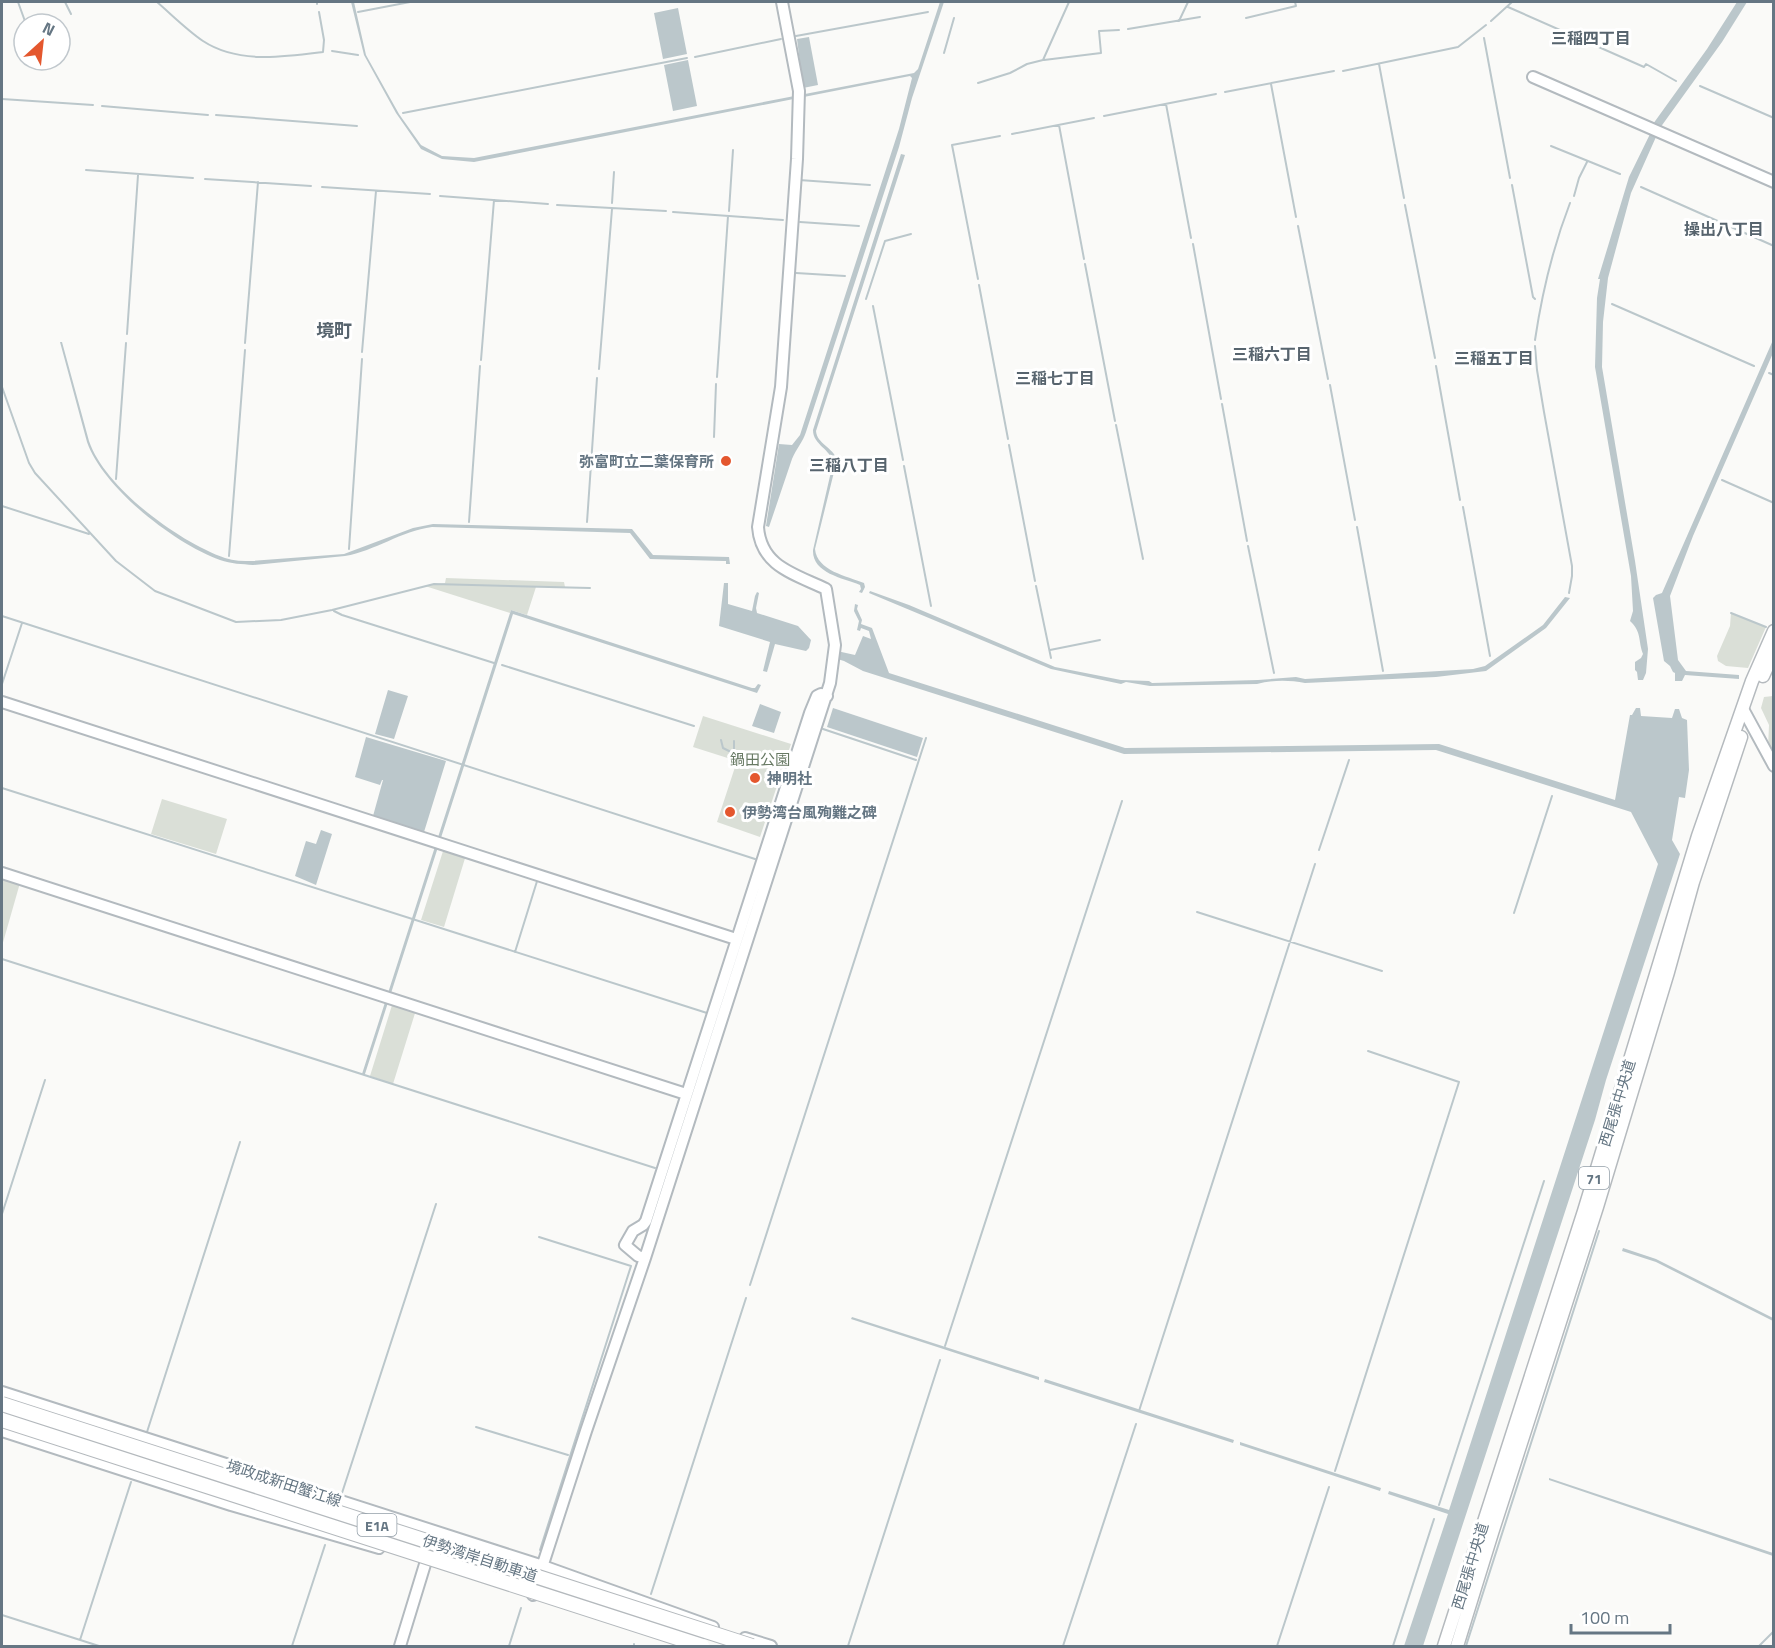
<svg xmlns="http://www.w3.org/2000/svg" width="1775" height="1648" font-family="'Titillium Web','Noto Sans JP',sans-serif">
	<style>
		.green { fill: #dadfd7 }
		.water { fill: #bbc7cb }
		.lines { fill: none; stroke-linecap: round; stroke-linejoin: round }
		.stream { stroke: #bbc7cb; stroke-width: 2 }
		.secondary-casing { stroke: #b3babf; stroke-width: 14 }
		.primary-casing { stroke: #b5babe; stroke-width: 15 }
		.secondary { stroke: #fff; stroke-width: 10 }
		.primary { stroke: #fff; stroke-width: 12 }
		.highway-bridge-casing { stroke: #b4b9bd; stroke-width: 16; stroke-linecap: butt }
		.highway-bridge { stroke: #fff; stroke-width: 14 }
		.poi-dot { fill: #e4572e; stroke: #fff; stroke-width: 2 }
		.labels { text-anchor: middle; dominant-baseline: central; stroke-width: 6; stroke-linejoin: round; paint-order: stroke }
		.shield { fill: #fff; stroke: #939fa8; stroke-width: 1.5 }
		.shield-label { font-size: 14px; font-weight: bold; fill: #657683 }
		.poi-label { font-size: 15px; font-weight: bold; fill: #657683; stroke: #fff; text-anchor: start }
		.park-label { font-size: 15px; fill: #687a64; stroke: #fff }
		.street-label { font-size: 15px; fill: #657683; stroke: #fff }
		.neighbourhood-label { font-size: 16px; font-weight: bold; fill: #57646e; stroke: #fff }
		.quarter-label { font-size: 18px; font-weight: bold; fill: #57646e; stroke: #fff }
	</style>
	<rect width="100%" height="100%" fill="#fafaf8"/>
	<path class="green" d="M446 578 564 582 565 587H536L527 615 511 610 510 613 425 586 445 583Z
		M1731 613 1766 627 1748 668 1726 666 1718 661 1717 656 1730 626Z
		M1773 696V758L1768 748 1769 725 1761 708 1764 697Z
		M703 716 791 744 760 837 717 822 737 761 693 747Z
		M162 799 227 819 216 854 151 834Z
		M444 848 466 855 444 927 421 920Z
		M2 876 20 883 2 946Z
		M393 1002 416 1010 393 1084 370 1076Z"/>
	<path class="water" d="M351 2H354L366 55 399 114 421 145 442 156 474 158 914 73 918 69 940 2H944L912 98 899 147 806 432C803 442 796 449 792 459L769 527 766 526 779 444 792 445 800 435 899 129 912 78 910 76 474 162 442 159 421 149 396 113 364 55Z
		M1737 2H1747L1722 42 1660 128 1631 193 1608 278 1603 322 1602 367 1635 561 1648 649 1646 673 1643 680H1638L1637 672 1635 670V662L1641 658 1643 654C1638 641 1642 632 1630 621L1633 611 1631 576 1595 367 1597 298 1600 279H1598L1629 177 1651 132 1653 124 1707 49Z
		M678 8 687 54 663 59 654 13Z
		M809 37 818 85 803 88 797 39Z
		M688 60 697 106 673 111 664 65Z
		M901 154 905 155 816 431C817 444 833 447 837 460L815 549C817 571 847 576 864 583L865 587 862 593 859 592 861 589 860 585C842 578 812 573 813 550L833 463C831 449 813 445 813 430Z
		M1773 340V353L1693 536 1670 596 1678 660 1686 671 1739 675V679L1685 675 1682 681H1675V673L1673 672 1670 666 1664 661 1653 598 1656 595 1662 593Z
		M60 342H62L89 441C105 488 179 542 225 558 234 561 243 561 252 561L344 554 413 528 433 524 632 529 653 555 729 557 730 564H726V561H724L650 559 630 533 432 527C401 531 375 551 345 556L253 565C242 564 231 564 220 560 175 544 103 488 87 442Z
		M724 583H728V604L752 611 755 596 757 592 759 593 756 608 757 613 798 626 811 640 809 648 806 651 775 644 767 672 763 671 770 642 719 626Z
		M870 591 909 605 1055 667 1121 680 1149 681 1152 683 1258 680 1296 677 1305 679 1473 669 1485 666 1543 625 1565 597 1570 598 1546 628 1486 671 1436 677 1305 683C1289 680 1272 680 1257 684L1150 686 1126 682 1121 684 1051 669 869 593Z
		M855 604 858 605 857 609 862 620 861 624 872 628 889 673 1125 748 1439 744 1615 800 1630 715H1632L1636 708H1640L1641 716 1672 718 1675 709H1679L1682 718 1687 720 1689 770 1685 798 1679 797 1672 840 1680 854 1606 1080 1595 1120 1423 1646H1404L1448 1514 1388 1494 1389 1491 1449 1510 1658 864 1631 812 1436 750 1124 754 863 671 844 661 834 658 837 651 855 655 863 636 871 639 869 631 861 628 860 631 857 630 859 621 854 611Z
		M511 610 752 688H755L758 684 761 685 757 693 513 614 365 1074H362Z
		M388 690 408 696 394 739 375 734Z
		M760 704 781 712 774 733 752 726Z
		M833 708 923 738 917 757 827 727Z
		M366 737 446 761 424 832 373 816 383 780H382L380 785 355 777Z
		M321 830 332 834 316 885 295 876 306 841 316 844Z
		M1623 1248 1656 1259 1773 1318V1321L1656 1262 1622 1251Z
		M852 1317 1039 1377V1380L851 1319Z
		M1045 1379 1234 1440 1233 1443 1044 1382Z
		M1240 1442 1381 1488 1380 1491 1240 1445Z
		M1549 1478 1773 1553V1556L1549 1480Z"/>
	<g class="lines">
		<path class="stream" d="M18 2 26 24
			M65 2 71 14
			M157 2C172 15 187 30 203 41 238 64 284 57 323 52L324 40 319 12
			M317 2V4
			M1508 7 1644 67 1646 64 1676 81
			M358 12 410 2
			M1246 18 1296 6 1295 2
			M1179 21 1188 2
			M1491 21 1512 2
			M1128 29 1200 17
			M796 36 928 12
			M1484 38 1510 178
			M332 51 358 55
			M944 53 954 18
			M695 57 781 39
			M1044 60 1101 53 1099 31 1119 30
			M1379 64 1404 198
			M1343 71 1458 47 1486 25
			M978 83 1010 73 1027 64 1043 60 1069 2
			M1271 84 1296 217
			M1700 86 1774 118
			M1225 92 1334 71
			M2 99 93 105
			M1166 104 1191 238
			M102 106 208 115
			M403 113 687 58
			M216 115 357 126
			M1104 116 1216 94
			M1059 125 1084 259
			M1012 134 1094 118
			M1551 146 1620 174
			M86 170 193 178
			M205 179 311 186
			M799 180 870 185
			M1512 185 1533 297 1535 299
			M322 187 430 194
			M1641 187 1774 246
			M440 196 548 204
			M1574 196 1579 178 1587 162
			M612 203 614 172
			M557 205 666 211
			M1405 205 1435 358
			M729 211 733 150
			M673 212 783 220
			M800 222 859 226
			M1298 226 1328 379
			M1193 244 1221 399
			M1085 264 1115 421
			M796 273 845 276
			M978 279 952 145 1000 136
			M979 285 1008 439
			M866 299 885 241 911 234
			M1612 304 1754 366
			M873 306 903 460
			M127 334 138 175
			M1535 340C1542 293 1553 247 1570 203
			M245 343 258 182
			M1535 346 1537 370 1544 412 1572 566V576L1569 593
			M362 352 376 191
			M481 360 494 200
			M1436 366 1460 500
			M599 369 612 209
			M1769 373 1774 375
			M717 377 728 216
			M1330 385 1355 520
			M2 387 29 463 35 473 116 561 155 591 236 622 281 620 332 610 434 584 590 588
			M1222 404 1247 541
			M1116 425 1143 559
			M714 437 716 384
			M1009 445 1035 581
			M904 466 931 606
			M116 479 126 343
			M1722 480 1774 503
			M2 506 89 534
			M1463 507 1490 656
			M469 522 480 366
			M587 522 597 378
			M1357 527 1383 671
			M1248 546 1274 673
			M349 549 362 359
			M229 556 245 350
			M1036 586 1051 658
			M334 611 342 615 494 663
			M1731 613 1766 627
			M2 616 755 859
			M1050 650 1100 640
			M502 665 694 726
			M2 684 22 623
			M823 729 916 760
			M721 740 723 748 731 752 734 750V741
			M2 788 707 1013
			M1319 850 1349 760
			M1197 912 1382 971
			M1514 913 1552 796
			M515 952 538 878
			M2 959 655 1168
			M2 1214 45 1080
			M539 1237 631 1266 540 1550
			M750 1285 926 738
			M945 1346 1122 801
			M1139 1411 1315 864
			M476 1427 568 1455
			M147 1432 240 1142
			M1335 1471 1459 1082 1368 1051
			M342 1493 436 1204
			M1439 1505 1544 1181
			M651 1594 746 1298
			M2 1615 99 1646
			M80 1640 131 1482
			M292 1646 325 1545
			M509 1646 521 1608
			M634 1646V1644
			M848 1646 940 1360
			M1063 1646 1136 1424
			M1277 1646 1329 1487
			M1393 1646 1434 1519
			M1466 1646 1599 1231
			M1759 1646 1774 1631"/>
		<defs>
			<path id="secondary" d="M1533 77 1774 182
				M2 702 736 939
				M1743 709 1774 766
				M2 873 686 1094
				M645 1258 638 1256 625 1245 633 1231 643 1225 646 1221 810 713 817 696 821 694 827 696
				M2 1392 543 1566 713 1627
				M2 1431 231 1505 379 1548
				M533 1595 586 1431 645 1258 830 683 835 645 826 589C795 574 761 567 758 527L781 387 797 159 799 91 782 2
				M745 1638 771 1646
				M400 1646 426 1561"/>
			<path id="primary" d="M1763 676 1774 652
				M1444 1646 1584 1211 1698 836 1752 681 1774 631
				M1457 1646 1492 1533 1597 1207 1668 972 1693 882 1741 737"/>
		</defs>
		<use href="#secondary" class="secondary-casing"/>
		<use href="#primary" class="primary-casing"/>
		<use href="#secondary" class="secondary"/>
		<use href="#primary" class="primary"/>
		<defs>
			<path id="highway-bridge" d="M2 1404 752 1646
				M2 1420 702 1646"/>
		</defs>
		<use href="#highway-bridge" class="highway-bridge-casing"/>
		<use href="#highway-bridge" class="highway-bridge"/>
	</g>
	<g class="poi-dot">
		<circle cx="726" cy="461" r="6"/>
		<circle cx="755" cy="778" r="6"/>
		<circle cx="730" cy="812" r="6"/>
	</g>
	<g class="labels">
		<g class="shield">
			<rect x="1579" y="1167" width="30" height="22" rx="4.5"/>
			<rect x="357.5" y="1514" width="39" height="22" rx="4.5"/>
		</g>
		<g class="shield-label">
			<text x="1594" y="1178">71</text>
			<text x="377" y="1525">E1A</text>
		</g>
		<g class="poi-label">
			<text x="714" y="461" text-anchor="end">弥富町立二葉保育所</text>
			<text x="767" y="778">神明社</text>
			<text x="742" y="812">伊勢湾台風殉難之碑</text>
		</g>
		<g class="park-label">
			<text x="760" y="759">鍋田公園</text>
		</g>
		<g class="street-label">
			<text transform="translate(1617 1103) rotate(-73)">西尾張中央道</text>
			<text transform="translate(284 1483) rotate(18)">境政成新田蟹江線</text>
			<text transform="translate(480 1558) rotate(18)">伊勢湾岸自動車道</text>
			<text transform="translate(1470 1566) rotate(-73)">西尾張中央道</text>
		</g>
		<g class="neighbourhood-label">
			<text x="1591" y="38">三稲四丁目</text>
			<text x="1724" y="229">操出八丁目</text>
			<text x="1272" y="354">三稲六丁目</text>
			<text x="1494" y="358">三稲五丁目</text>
			<text x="1055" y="378">三稲七丁目</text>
			<text x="849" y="465">三稲八丁目</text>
		</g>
		<g class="quarter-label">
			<text x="334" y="330">境町</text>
		</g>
	</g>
	<rect width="1775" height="1648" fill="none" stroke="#657683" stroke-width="6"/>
	<g transform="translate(42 42) rotate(27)"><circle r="28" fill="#ffffff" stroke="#c1c8cd" stroke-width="1.5"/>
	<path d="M0-4.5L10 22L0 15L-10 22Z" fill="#e4572e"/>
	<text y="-9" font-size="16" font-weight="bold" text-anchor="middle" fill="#657683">N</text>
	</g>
	<path d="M1571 1624v9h99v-9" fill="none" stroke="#657683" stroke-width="3"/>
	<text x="1580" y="1624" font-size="18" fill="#657683" stroke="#ffffff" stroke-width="4.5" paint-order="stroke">100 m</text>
</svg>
